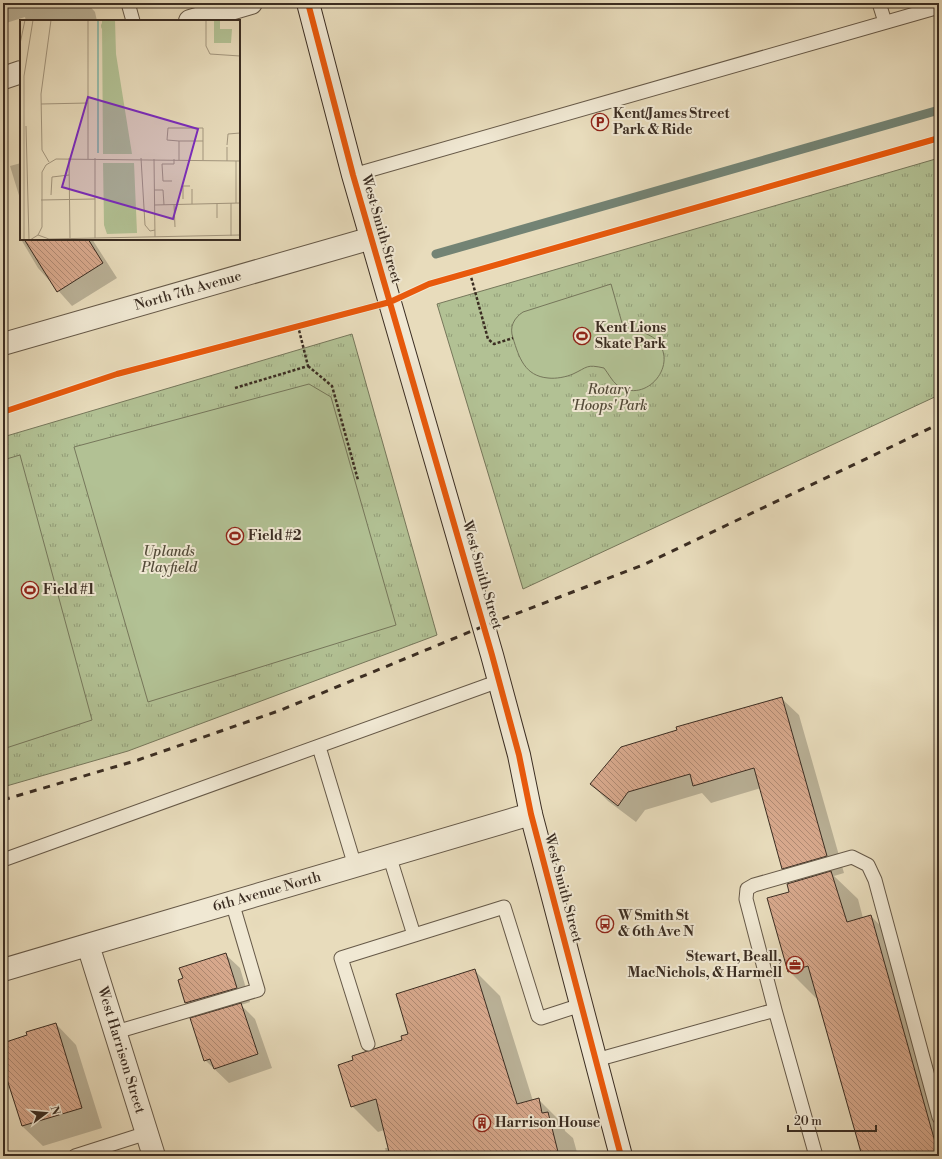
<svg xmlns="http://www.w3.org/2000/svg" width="942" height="1159" font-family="'Libre Bodoni',serif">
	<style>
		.grass { fill: url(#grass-tufts); stroke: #76775b }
		.pitch { fill: #b2c194; stroke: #76775b }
		.shadow { fill: #0003 }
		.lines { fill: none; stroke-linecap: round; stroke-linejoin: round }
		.stream { stroke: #738374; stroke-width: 9 }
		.building { fill: url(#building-back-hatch); stroke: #3b2d22 }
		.service-casing { stroke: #665948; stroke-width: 15 }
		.minor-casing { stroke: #665948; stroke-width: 24 }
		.secondary-casing { stroke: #3b2d22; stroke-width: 24 }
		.path { stroke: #3b2d22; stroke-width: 2.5; stroke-dasharray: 3 2; stroke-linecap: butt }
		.service { stroke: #f0e8d3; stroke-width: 13 }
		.minor { stroke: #f0e8d3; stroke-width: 22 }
		.secondary { stroke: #f0e8d3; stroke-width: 22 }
		.rail { stroke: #3b2d22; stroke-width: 3; stroke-dasharray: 7 7; stroke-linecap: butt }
		.cycleway-casing { stroke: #f0e8d3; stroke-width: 8 }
		.cycleway { stroke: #e8590c; stroke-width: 6 }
		.labels { text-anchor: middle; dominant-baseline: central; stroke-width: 4; stroke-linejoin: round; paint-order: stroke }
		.poi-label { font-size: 14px; font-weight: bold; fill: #3b2d22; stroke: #f0e8d3; text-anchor: start }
		.street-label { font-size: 14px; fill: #3b2d22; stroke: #f0e8d3 }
		.park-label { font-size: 14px; font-style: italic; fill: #534b39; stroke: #f0e8d3 }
		.inset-river { fill: none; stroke: #98bcaa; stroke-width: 2 }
		.inset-road { fill: none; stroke: #a3967e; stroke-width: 1 }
		.view { fill: #7b2cbf; fill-opacity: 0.15; stroke: #7b2cbf; stroke-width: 2 }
		.inset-edge { fill: none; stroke: #3b2d22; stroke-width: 2 }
	</style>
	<defs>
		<pattern id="grass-tufts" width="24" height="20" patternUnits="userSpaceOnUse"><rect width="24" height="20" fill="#b2c194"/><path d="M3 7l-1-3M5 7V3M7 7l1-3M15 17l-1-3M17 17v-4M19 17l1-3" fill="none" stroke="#929d78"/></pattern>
		<pattern id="building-back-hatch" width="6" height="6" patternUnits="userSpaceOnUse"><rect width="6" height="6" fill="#d8a98d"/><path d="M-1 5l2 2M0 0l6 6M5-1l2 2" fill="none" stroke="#b08a73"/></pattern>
	</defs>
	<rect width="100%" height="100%" fill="#e8dcbc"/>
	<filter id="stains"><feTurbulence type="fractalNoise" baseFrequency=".005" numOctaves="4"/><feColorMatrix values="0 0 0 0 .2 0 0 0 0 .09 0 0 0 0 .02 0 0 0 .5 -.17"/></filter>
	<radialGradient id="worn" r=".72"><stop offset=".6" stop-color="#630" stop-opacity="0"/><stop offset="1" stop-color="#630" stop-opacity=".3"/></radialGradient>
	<path class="grass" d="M939 158V395L523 589 437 304Z
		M352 334 437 635 128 751 3 787V437Z"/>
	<path class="pitch" d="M611 284 622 323C631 328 650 334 655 339 681 363 646 406 617 385 612 381 608 373 604 368 586 364 588 367 573 374 566 377 556 379 548 378 525 376 519 358 513 338 509 327 514 318 523 312Z
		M309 384 331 397 396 625 148 702 74 447Z
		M20 455 92 720 3 749V460Z"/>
	<path class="shadow" d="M3 3H87L95 12 97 21H26L25 17 3 24Z
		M21 163V202L10 166Z
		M24 239H92L117 278 72 306 38 268 22 241Z
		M781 698 799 715 844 873 834 876 858 899 863 918 871 916 897 943 939 1088V1156H863L818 997 816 998 789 971 790 893 797 882 783 868 761 788 711 803 702 793 645 810 636 822 608 801 591 784Z
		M225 954 240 968 250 1002 241 1005 255 1019 272 1068 229 1083 205 1060 200 1016 186 1003Z
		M475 971 500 996 533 1101 538 1099 564 1125 565 1131 573 1138 578 1156H387L385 1148H389L384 1130 378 1132 352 1106 403 1041Z
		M56 1024 76 1045 102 1128 43 1146 22 1126 3 1064V1044Z"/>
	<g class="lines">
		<path class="stream" d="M436 254 939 110"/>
	</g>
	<path class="building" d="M24 239H88L103 263 57 292Z
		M782 697 827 856 782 869 754 768 693 786 690 774 628 792 618 806 590 784 621 747 677 730 676 727Z
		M831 871 847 922 871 915 939 1156H862L808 966 788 972 767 898 789 892 787 884Z
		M226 953 237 988 185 1003 178 980 183 978 179 968Z
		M475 969 517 1104 539 1098 542 1113 548 1112 559 1156H390L376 1099 351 1107 338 1065 353 1060 352 1056 402 1040 401 1036 408 1034 396 994Z
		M241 1003 258 1054 214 1069 210 1059 204 1061 190 1018Z
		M56 1023 82 1108 22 1126 3 1067V1043L27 1035 26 1032Z"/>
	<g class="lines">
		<defs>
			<path id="service" d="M128 3 133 21
				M879 3 885 22
				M353 175 939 7
				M319 747 355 866
				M389 855 414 935
				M3 860 499 681
				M775 1010 746 899 747 889 754 885 852 857 868 865 875 880 939 1117
				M116 1032 258 990 232 902
				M368 1044 341 958 504 907 538 1016 541 1018 581 1005
				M596 1060 775 1010 816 1156
				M75 1156 147 1133"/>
			<path id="minor" d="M190 21 251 3
				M3 78 21 72
				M3 344 372 238
				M88 945 154 1156
				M3 970 531 814"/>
			<path id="secondary" d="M308 3 353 175 492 655 519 755 531 814 621 1156"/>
		</defs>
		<use href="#service" class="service-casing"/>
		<use href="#minor" class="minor-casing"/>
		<use href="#secondary" class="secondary-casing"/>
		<path class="path" d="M470 273 488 339 494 344 513 338
			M308 366 332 386 358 480
			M235 388 308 366 298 326"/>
		<use href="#service" class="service"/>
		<use href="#minor" class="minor"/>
		<use href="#secondary" class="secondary"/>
		<path class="rail" d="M3 800 138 760 281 710 484 626 643 565 939 424"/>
		<defs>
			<path id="cycleway" d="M308 3 353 175 492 655 519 755 531 814 621 1156
				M3 412 117 374 390 302 429 284 939 138"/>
		</defs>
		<use href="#cycleway" class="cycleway-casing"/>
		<use href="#cycleway" class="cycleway"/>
	</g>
	<defs>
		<symbol id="parking-ring" viewBox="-11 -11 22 22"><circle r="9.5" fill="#f0e8d3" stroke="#8f2418" stroke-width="1.5"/><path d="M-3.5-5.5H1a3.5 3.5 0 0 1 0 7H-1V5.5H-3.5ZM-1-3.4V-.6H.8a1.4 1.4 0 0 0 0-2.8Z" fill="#8f2418"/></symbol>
		<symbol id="stadium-ring" viewBox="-11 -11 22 22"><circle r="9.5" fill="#f0e8d3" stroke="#8f2418" stroke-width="1.5"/><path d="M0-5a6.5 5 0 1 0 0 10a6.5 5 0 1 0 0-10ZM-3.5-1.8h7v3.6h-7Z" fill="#8f2418"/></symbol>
		<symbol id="bus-ring" viewBox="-11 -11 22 22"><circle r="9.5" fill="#f0e8d3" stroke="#8f2418" stroke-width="1.5"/><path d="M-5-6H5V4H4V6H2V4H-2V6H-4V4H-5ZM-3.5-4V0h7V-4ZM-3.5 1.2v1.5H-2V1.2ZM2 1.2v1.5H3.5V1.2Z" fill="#8f2418"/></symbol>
		<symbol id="office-ring" viewBox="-11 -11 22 22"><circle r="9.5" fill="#f0e8d3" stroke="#8f2418" stroke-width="1.5"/><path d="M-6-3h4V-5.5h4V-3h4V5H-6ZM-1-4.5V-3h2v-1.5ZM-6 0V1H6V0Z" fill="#8f2418"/></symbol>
		<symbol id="building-ring" viewBox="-11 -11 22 22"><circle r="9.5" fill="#f0e8d3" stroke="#8f2418" stroke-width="1.5"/><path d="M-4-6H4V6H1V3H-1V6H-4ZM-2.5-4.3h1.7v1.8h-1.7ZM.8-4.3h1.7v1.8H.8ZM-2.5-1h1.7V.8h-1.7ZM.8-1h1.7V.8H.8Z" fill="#8f2418"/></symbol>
	</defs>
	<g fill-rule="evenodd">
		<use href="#parking-ring" x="590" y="112" width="20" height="20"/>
		<use href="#stadium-ring" x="572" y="326" width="20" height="20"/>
		<use href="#stadium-ring" x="225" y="526" width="20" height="20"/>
		<use href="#stadium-ring" x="20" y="580" width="20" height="20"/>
		<use href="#bus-ring" x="595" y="914" width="20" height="20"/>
		<use href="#office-ring" x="785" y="955" width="20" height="20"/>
		<use href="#building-ring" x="472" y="1113" width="20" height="20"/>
	</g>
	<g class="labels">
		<g class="poi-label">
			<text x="613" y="114">Kent/James Street<tspan x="613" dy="16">Park &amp; Ride</tspan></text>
			<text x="595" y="328">Kent Lions<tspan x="595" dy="16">Skate Park</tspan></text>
			<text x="248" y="536">Field #2</text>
			<text x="43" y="590">Field #1</text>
			<text x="618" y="916">W Smith St<tspan x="618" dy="16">&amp; 6th Ave N</tspan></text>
			<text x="782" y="957" text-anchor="end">Stewart, Beall,<tspan x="782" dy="16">MacNichols, &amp; Harmell</tspan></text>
			<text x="495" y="1123">Harrison House</text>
		</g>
		<g class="street-label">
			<text transform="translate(381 229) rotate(74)">West Smith Street</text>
			<text transform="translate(188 291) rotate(-16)">North 7th Avenue</text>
			<text transform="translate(482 575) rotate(74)">West Smith Street</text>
			<text transform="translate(563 888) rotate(75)">West Smith Street</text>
			<text transform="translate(267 892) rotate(-16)">6th Avenue North</text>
			<text transform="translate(121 1050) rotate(73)">West Harrison Street</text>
		</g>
		<g class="park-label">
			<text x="609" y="390">Rotary<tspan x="609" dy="16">'Hoops' Park</tspan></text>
			<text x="169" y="552">Uplands<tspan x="169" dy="16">Playfield</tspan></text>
		</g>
	</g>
	<g transform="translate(20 20)">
		<rect width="220" height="220" fill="#e8dcbc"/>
		<path d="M82 0H95L96 34 112 134H83ZM83 143H114L117 213 87 214 84 205Z" fill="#b2c194"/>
		<path d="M194 0H200V9H212L211 23H194ZM81 6a5 5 0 1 1 10 0a5 5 0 1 1-10 0ZM93 114 96 118 92 127H87L86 117ZM89 147H112L113 173H86ZM86 178H113L114 205 86 204Z" fill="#b2c194"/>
		<path class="inset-river" d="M78 0V133"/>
		<path class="inset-road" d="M186 0V26L190 34 220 36M0 24 5 0M21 84 68 83M6 106 9 220M159 121 147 120 148 108H183V121M207 125 208 114 220 113M207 127V141M49 138 50 219M75 138V218M121 138 125 205 130 211 135 210M68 139V0M134 139 135 217M159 140V121H183V140M216 141V183M29 142 22 130 21 74 31 0M152 161H143L142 144H154V139M172 169V184M134 170H143L144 185M31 175 32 157 49 155M163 179V166H170M21 180 75 179M197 183V198M154 184 155 207M134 185 220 183M18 215 29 219 220 215M211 216V183M4 220V56L13 0M10 220 18 215 22 207V152L26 145 36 139 220 141"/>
		<path class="view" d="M68 77 178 109 153 199 42 167Z"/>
		<rect width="220" height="220" class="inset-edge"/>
	</g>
	<rect width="942" height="1159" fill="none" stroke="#e8dcbc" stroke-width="16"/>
	<rect x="4" y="4" width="934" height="1151" fill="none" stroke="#3b2d22" stroke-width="2"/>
	<rect x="8" y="8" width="926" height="1143" fill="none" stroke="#3b2d22"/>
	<g transform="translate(46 1113) rotate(74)" stroke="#f0e8d3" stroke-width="3" paint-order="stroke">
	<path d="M0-3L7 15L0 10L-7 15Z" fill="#3b2d22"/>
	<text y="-6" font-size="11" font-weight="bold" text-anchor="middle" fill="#3b2d22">N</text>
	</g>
	<path d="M788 1125v6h88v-6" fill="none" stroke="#3b2d22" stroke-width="2"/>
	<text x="794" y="1125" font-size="12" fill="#3b2d22" stroke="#f0e8d3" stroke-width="3" paint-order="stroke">20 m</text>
	<rect width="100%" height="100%" filter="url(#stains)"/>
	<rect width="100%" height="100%" fill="url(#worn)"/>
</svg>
